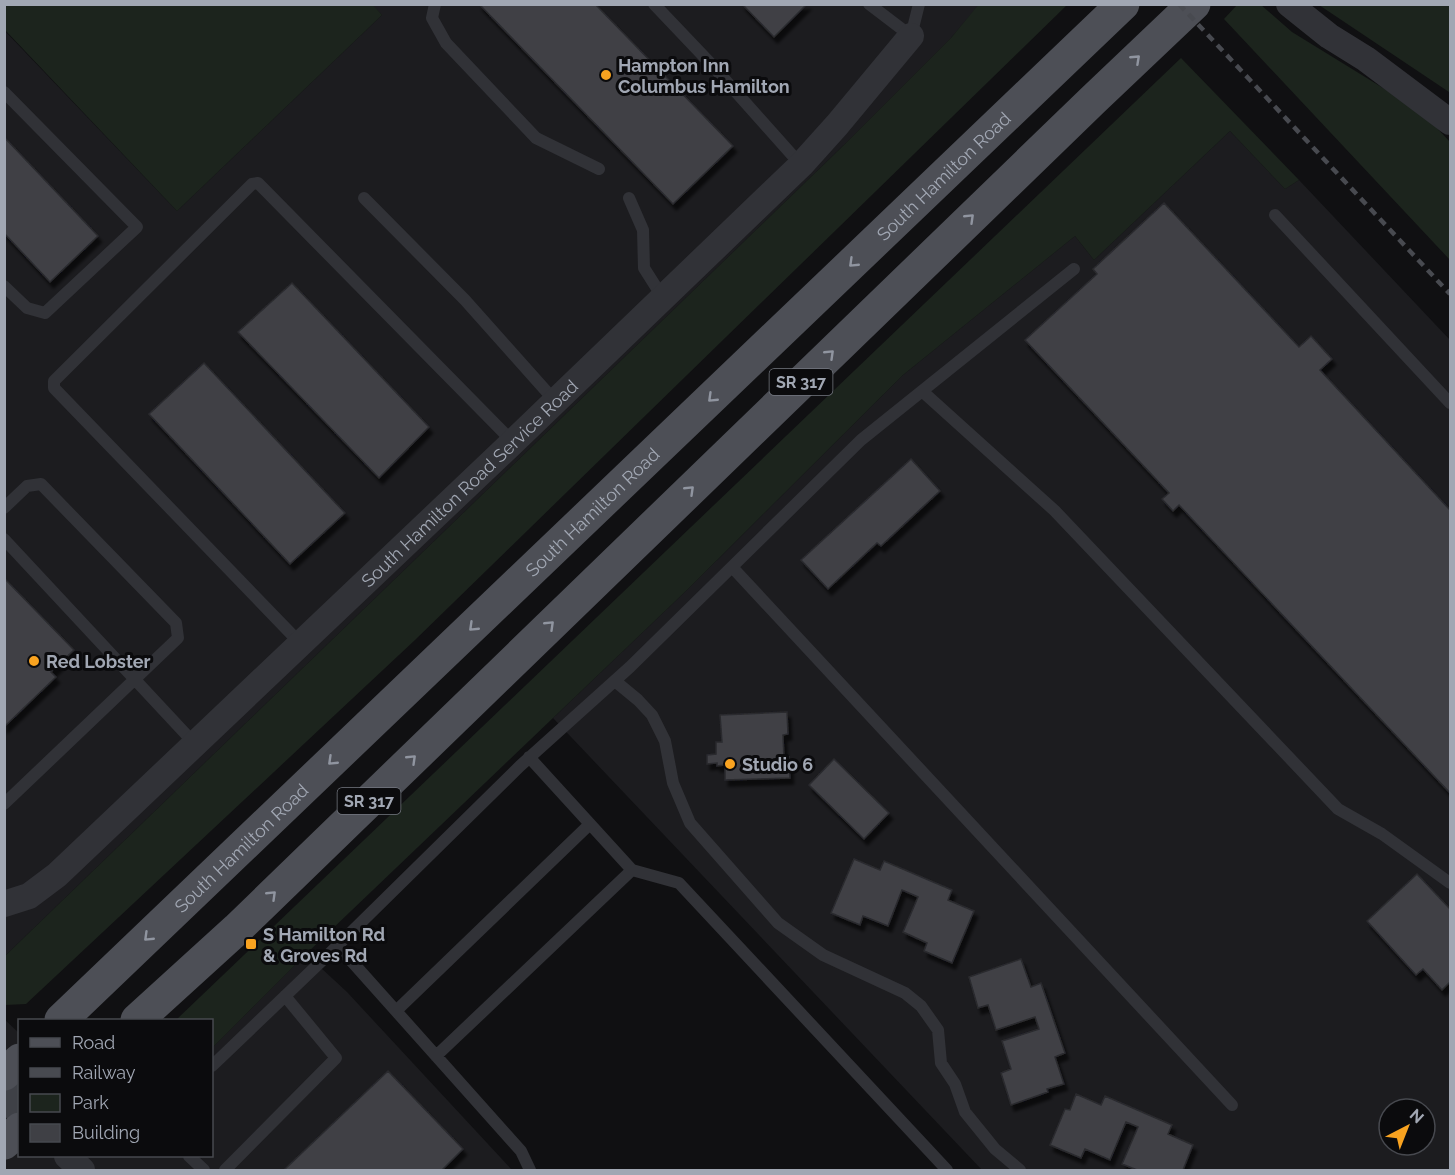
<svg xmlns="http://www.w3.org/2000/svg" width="1455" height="1175" font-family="Raleway,sans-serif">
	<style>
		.built { fill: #1c1c1f; fill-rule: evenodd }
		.green { fill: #1c241d }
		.building { fill: #3f4045; stroke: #2a2a2e; stroke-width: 1.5; filter: url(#shadow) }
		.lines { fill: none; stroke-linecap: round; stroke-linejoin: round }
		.lane { stroke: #313237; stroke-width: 12 }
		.street { stroke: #313237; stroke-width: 26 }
		.secondary { stroke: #3f4147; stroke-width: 33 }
		.primary { stroke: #4d4f56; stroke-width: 33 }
		.rail { stroke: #484a50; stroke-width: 4.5; stroke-dasharray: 8 6; stroke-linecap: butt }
		.oneway { stroke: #9095a0 }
		.poi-dot { fill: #f9a320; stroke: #0b0b0d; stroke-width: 2 }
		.labels { text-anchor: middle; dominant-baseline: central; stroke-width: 6; stroke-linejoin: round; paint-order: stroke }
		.shield { fill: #0b0b0d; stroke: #747881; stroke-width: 1.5 }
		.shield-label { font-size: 16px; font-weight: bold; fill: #a1a7b3 }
		.poi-label { font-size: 18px; font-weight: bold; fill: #a1a7b3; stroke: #0b0b0d; text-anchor: start }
		.street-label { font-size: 18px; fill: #a1a7b3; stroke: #0b0b0d }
	</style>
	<defs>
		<filter id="shadow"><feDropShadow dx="3.5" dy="6" stdDeviation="1.5" flood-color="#0009"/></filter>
	</defs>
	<rect width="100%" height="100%" fill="#101012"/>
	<path class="built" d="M372 5H979L951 38 846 143 5 956 4 30 177 211 382 15Z
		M1230 131 1285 189 1299 180 1450 340V1170H982L553 718 688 589 903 375 1075 236 1094 260ZM1389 1109H1425V1145H1389Z
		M306 954 347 992 512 1170H5L4 1019 19 1033 20 1156H212V1048Z"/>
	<path class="green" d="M5 4H372L382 15 177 211 5 30Z
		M979 4 1067 5 415 640 26 1004 5 1005V956L846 143 951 38Z
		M1237 5H1261L1292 32 1409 104 1434 125 1450 142V260L1224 19Z
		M1319 5H1450V93L1449 92Z
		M1181 58 1299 180 1285 189 1230 131 1094 260 1075 236 903 375 688 589 306 954 212 1048V1020H176Z"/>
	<path class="building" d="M479 4H595L733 146 673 204Z
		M742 4H807L774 37Z
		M4 137 98 236 50 282 4 233Z
		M1164 203 1299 347 1311 336 1332 359 1320 370 1450 510V793L1179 505 1173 511 1162 499 1169 493 1025 340 1097 274 1093 269Z
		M292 283 429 427 379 478 238 332Z
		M204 363 345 513 290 564 149 414Z
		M911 459 940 491 881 546 877 543 828 589 801 560Z
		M4 578 74 650 51 672 56 677 4 727Z
		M787 712 788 734 783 735 784 758 789 757 790 778 725 780V765L717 766V763L707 764V755L716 754V742H722L720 715Z
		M834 759 889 813 864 839 809 785Z
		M854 859 880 870 884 861 952 890 948 900 974 911 952 963 924 951 927 943 903 932 918 897 902 890 888 926 863 916 860 925 831 913Z
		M1417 874 1450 909V982L1442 990 1423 969 1416 975 1367 921Z
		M1021 959 1031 987 1041 983 1065 1053 1055 1057 1064 1084 1047 1089 1048 1092 1011 1105 1001 1073 1011 1069 1002 1041 1039 1029 1035 1017 996 1030 988 1005 978 1008 969 977Z
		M388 1071 463 1149 442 1170H284Z
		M1076 1094 1101 1105 1105 1096 1172 1125 1168 1134 1193 1145 1183 1170H1137L1122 1164 1138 1127 1126 1122 1110 1160 1085 1149 1081 1158 1050 1145 1065 1109 1070 1110Z"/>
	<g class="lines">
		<path class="lane" d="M435 4 432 18 446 43 536 138 599 169
			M654 4 711 64 801 165
			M869 4 911 36 919 4
			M4 92 137 227 45 313 27 308 4 286
			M364 198 465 300 555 401
			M629 198 643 230 644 268 663 298
			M1275 215 1450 403
			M922 391 1055 511 1338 809 1382 834 1450 883
			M4 508 27 486 41 484 176 623 178 638 4 804
			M4 539 195 744
			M732 567 1232 1105
			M300 643 54 388V381L252 184 258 183 513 442
			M615 681 638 700 652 715 665 741 673 783 690 823 778 923 823 955 905 993 921 1006 938 1030 941 1063 955 1084 965 1112 995 1149 1020 1170
			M529 757 632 870 679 883 947 1170
			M338 946 521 1151 530 1170
			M396 1011 590 824
			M436 1056 632 870
			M212 1066 330 953 520 766 630 667 861 440 1074 269
			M189 1156 204 1170
			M225 1170 336 1058 285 996"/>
		<g class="street">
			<path d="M1289 4 1329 36 1366 59 1450 122"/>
			<path id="s1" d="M4 904 29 896 57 875 513 442 801 165 837 125 911 36"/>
			<path d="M67 1156 82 1170"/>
		</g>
		<path class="secondary" d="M4 1093 20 1108"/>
		<g class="primary">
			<path id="s2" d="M61 1020 1123 4"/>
			<path d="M137 1020 237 929 1094 99 1194 4"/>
			<path d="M4 1074 20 1060"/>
			<path d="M4 1143 20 1129"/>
		</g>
		<path class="rail" d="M1179 4 1450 294"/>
	</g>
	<defs><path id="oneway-chevron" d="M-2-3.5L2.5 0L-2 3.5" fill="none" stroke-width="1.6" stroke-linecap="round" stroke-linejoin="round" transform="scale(1.5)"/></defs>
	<g class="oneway">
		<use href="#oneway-chevron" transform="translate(1136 59) rotate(-43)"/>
		<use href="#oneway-chevron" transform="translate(970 218) rotate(-44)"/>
		<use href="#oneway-chevron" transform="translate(853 263) rotate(136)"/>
		<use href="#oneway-chevron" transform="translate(830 354) rotate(-44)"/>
		<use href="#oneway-chevron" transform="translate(712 398) rotate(136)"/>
		<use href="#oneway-chevron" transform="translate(690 490) rotate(-44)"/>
		<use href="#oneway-chevron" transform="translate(550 625) rotate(-44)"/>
		<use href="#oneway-chevron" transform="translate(473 627) rotate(136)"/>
		<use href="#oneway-chevron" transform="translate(412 759) rotate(-44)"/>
		<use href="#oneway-chevron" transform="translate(332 761) rotate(136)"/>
		<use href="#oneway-chevron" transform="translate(272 895) rotate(-44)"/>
		<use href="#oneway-chevron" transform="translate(148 937) rotate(136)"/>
	</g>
	<g class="poi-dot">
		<circle cx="606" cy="75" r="6"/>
		<circle cx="34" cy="661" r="6"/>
		<circle cx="730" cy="764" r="6"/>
		<rect x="245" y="938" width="12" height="12" rx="3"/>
	</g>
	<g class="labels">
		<g class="shield">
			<rect x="769.5" y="369" width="63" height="26" rx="4.5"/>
			<rect x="337.5" y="788" width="63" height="26" rx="4.5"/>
		</g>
		<g class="shield-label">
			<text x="801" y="382">SR 317</text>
			<text x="369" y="801">SR 317</text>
		</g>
		<g class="poi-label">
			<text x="618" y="65">Hampton Inn<tspan x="618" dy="21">Columbus Hamilton</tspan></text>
			<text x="46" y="661">Red Lobster</text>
			<text x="742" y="764">Studio 6</text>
			<text x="263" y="934">S Hamilton Rd<tspan x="263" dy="21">&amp; Groves Rd</tspan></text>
		</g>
		<g class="street-label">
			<text stroke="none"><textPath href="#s2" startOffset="1221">South Hamilton Road</textPath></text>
			<text stroke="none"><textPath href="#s1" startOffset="630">South Hamilton Road Service Road</textPath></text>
			<text stroke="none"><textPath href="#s2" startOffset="735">South Hamilton Road</textPath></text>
			<text stroke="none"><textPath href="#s2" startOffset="249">South Hamilton Road</textPath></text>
		</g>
	</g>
	<rect width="1455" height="1175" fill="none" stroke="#a1a7b3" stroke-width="12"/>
	<rect x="18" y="1019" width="195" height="138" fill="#0b0b0d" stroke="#47494f" stroke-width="1.5"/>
	<rect x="30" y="1038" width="30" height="9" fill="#4d4f56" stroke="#47494f" stroke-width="1.5"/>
	<text x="72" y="1049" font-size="18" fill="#a1a7b3">Road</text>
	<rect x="30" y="1068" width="30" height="9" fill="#484a50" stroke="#47494f" stroke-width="1.5"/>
	<text x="72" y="1079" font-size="18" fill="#a1a7b3">Railway</text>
	<rect x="30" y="1094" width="30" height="18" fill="#1c241d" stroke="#47494f" stroke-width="1.5"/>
	<text x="72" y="1109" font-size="18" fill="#a1a7b3">Park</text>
	<rect x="30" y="1124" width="30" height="18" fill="#3f4045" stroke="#47494f" stroke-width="1.5"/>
	<text x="72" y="1139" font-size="18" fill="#a1a7b3">Building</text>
	<g transform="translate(1407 1127) rotate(42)"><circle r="28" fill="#0b0b0d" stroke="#47494f" stroke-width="1.5"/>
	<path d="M0-4.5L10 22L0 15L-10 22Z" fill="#f9a320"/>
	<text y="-9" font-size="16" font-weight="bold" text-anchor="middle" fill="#a1a7b3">N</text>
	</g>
</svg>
